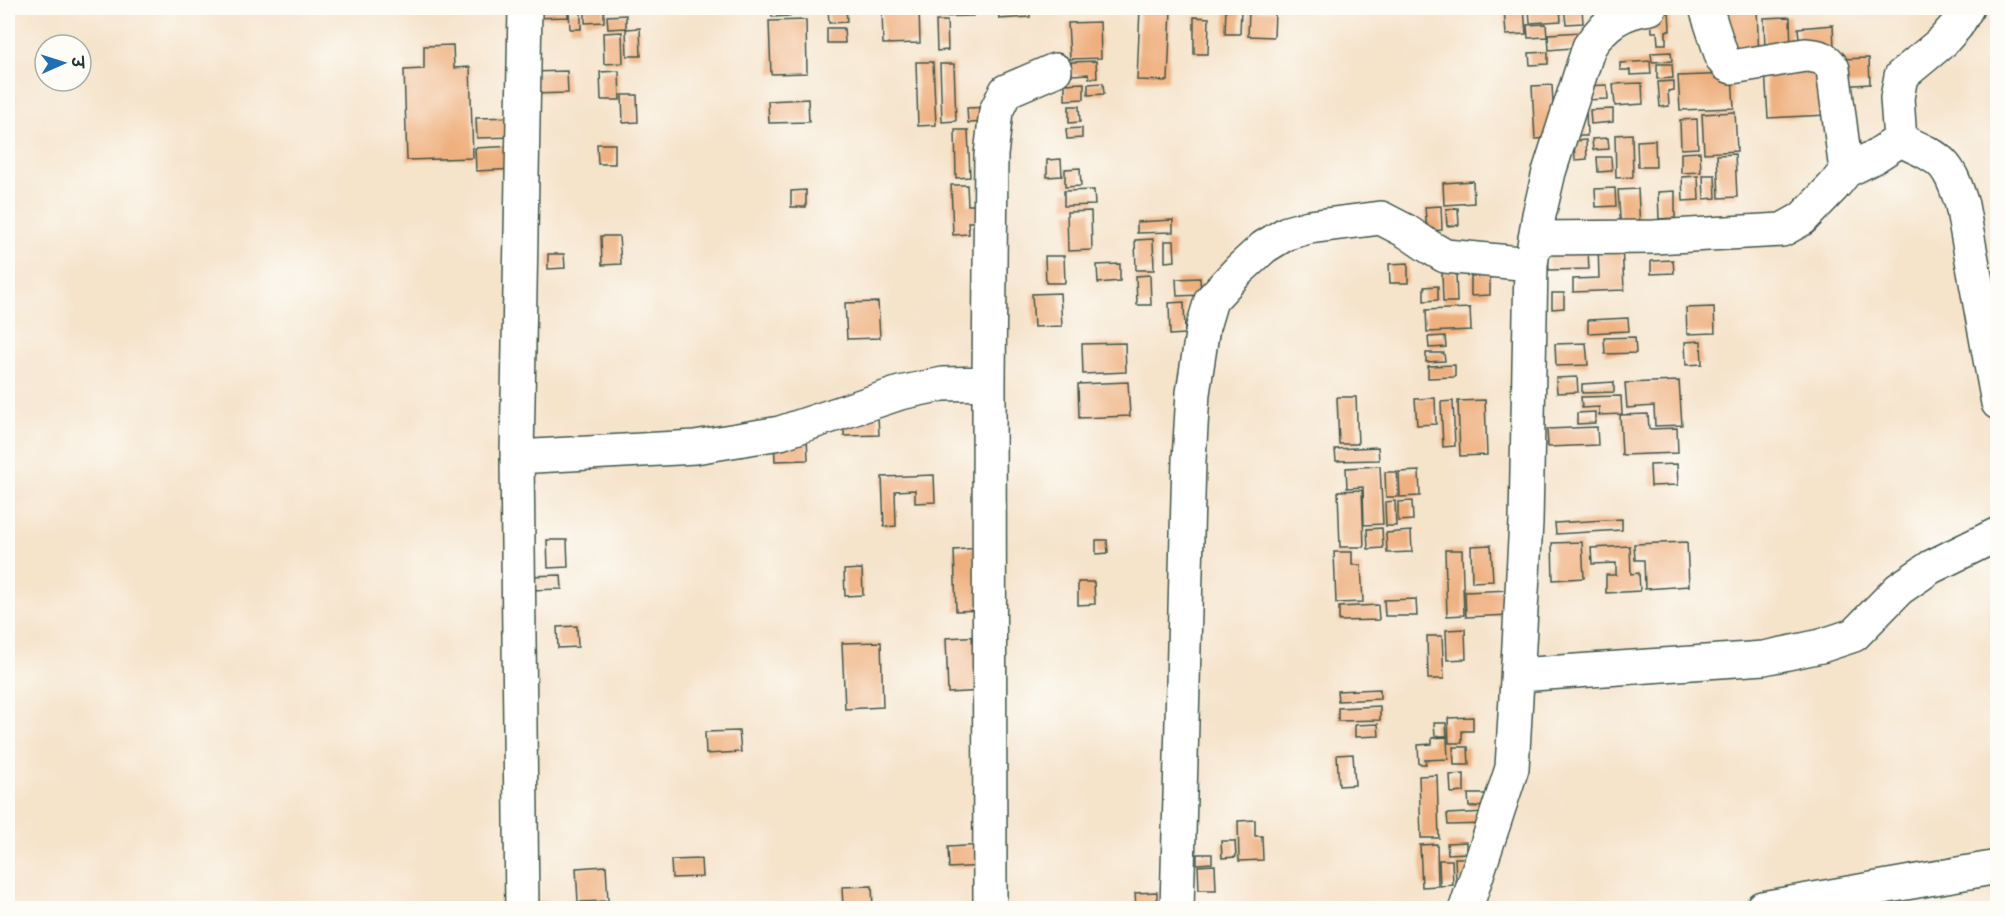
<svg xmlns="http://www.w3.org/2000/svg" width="2005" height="916" font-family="'Shantell Sans','Playpen Sans Deva',sans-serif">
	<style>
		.building { fill: #efb07f }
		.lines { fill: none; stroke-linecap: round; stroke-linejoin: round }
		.street-casing { stroke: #3f564a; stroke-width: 36 }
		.street { stroke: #fff; stroke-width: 33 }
	</style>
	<rect width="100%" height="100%" fill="#fdfcf7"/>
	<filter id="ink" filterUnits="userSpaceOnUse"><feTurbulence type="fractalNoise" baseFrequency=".0167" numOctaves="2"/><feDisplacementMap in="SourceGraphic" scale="12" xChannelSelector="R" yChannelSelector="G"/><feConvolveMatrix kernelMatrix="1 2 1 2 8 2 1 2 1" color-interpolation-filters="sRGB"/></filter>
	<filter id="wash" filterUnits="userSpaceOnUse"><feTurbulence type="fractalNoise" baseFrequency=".008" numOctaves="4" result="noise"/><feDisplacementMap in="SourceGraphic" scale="24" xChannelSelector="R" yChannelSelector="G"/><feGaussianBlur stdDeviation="1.35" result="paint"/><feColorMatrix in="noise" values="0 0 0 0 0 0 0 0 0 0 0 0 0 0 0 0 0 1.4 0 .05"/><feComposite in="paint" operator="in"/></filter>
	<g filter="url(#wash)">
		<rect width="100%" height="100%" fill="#f5e3ca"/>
		<g id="blocks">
			<path class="building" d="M534 8H568V17L534 18Z
				M585 8H604V22L585 23Z
				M772 8H789L790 16 772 17Z
				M828 8H846L847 22 829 23Z
				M882 8H919L920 43 883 44Z
				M930 8H972L973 16 930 17Z
				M998 8H1030V17L999 19Z
				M1070 8H1097V13L1070 14Z
				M1140 8H1171L1168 81 1137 80Z
				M1226 8 1241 9 1240 34H1225Z
				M1504 8H1524L1526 34 1506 35Z
				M1560 8 1561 21 1530 23 1529 9Z
				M1564 8H1582L1583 23 1566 24Z
				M1669 9 1670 31H1666V44H1658L1657 32H1652L1651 10Z
				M1757 9 1759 59 1729 60 1726 11Z
				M1249 10 1275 11 1274 37 1248 36Z
				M581 11V29H570L569 12Z
				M626 15V28L608 29 607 16Z
				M1194 17 1209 18 1208 54H1194Z
				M1790 17 1791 52H1765L1764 18Z
				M806 20 807 73 771 74 769 21Z
				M936 21H947L948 50 937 51Z
				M1100 22 1101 58 1070 59 1068 23Z
				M1546 24 1547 37 1528 38 1527 25Z
				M1833 25 1834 48 1800 51 1798 28Z
				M640 28 641 56H627L626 29Z
				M827 28H844L845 43H827Z
				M622 32 623 63 604 64 603 33Z
				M1582 32V47L1549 50 1548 34Z
				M453 45 454 68 470 67 473 158 407 160 404 70 424 69V46Z
				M1548 52V64L1530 65 1529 53Z
				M1671 52 1672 61 1652 62 1651 53Z
				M1869 58 1870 84 1839 86V59Z
				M1096 61 1097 78H1089L1088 74 1072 75 1071 62Z
				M1650 61 1651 74 1630 75V70H1620V63Z
				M916 62H933L936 125 918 126Z
				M940 64H954L956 121 942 122Z
				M1657 64H1672L1673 78 1657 79Z
				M1824 66 1827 115 1768 118 1765 70Z
				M567 71 568 93 532 94 531 72Z
				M619 71 620 100H601L600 72Z
				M1732 74 1734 108 1680 110 1678 76Z
				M1674 81V90L1668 91 1669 106 1660 107 1658 82Z
				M1084 83V99L1065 100V84Z
				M1103 83 1104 94 1088 95V84Z
				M1642 83 1643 104 1615 106 1613 84Z
				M1552 85 1555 138 1535 139 1532 86Z
				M1607 85 1608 99 1583 100 1582 86Z
				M622 95H637L638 122 623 123Z
				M808 99 809 122 769 123 768 101Z
				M1069 106H1079L1080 122 1069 123Z
				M991 107 992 122 968 123 967 108Z
				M1586 108 1587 136H1573Z
				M1613 109V122L1591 124 1590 110Z
				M1735 112 1737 151 1704 153 1702 114Z
				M519 117V137L477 138 476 118Z
				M1697 119 1698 148 1681 149 1680 120Z
				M1082 128V138L1067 139 1066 129Z
				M955 130H968L970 177 956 178Z
				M1632 134 1633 177 1616 178 1615 135Z
				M1608 138 1609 149 1593 150 1592 139Z
				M1586 140 1587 159 1575 160 1574 141Z
				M1655 140 1656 167H1638L1637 141Z
				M597 144H615V164H598Z
				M518 146 519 169 476 171 475 148Z
				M1700 152 1701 172 1681 173V153Z
				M1735 154 1737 197 1719 198 1717 155Z
				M1597 157H1611L1612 171 1598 172Z
				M1061 159 1062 176 1047 177V160Z
				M1080 168 1081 186 1065 187V169Z
				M1703 175H1715L1716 198 1704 199Z
				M1698 176 1699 200 1683 201 1682 177Z
				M1473 181 1474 203 1444 205 1443 183Z
				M951 185H967L968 205H983V222H968L969 234 953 235Z
				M1615 188 1616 206 1596 207 1595 189Z
				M1638 189 1640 229 1621 230 1618 190Z
				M806 190V207H791V191Z
				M1094 190 1095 205 1064 206V191Z
				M1675 191V218L1659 219 1658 192Z
				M1441 206 1442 230 1427 231 1425 207Z
				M1458 208 1459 225 1447 226 1446 209Z
				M1091 211 1092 250 1068 251 1067 212Z
				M1173 220V232L1137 233V222Z
				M601 236H619L621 264 602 265Z
				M1153 239 1154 270H1136L1135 240Z
				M1165 241H1174L1175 261 1165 262Z
				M1622 243 1624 290 1573 292V279L1599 278 1598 244Z
				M1588 252 1589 269 1549 270 1548 254Z
				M548 254H564L565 268 548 269Z
				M1045 256H1064L1065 283H1046Z
				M1673 260 1674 273 1651 274V261Z
				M1408 263V283H1390L1389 264Z
				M1120 264V281L1098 283 1097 265Z
				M1456 272 1457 302H1443L1442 273Z
				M1490 273V295L1471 296V274Z
				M1150 275 1151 305H1137L1136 276Z
				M1200 278 1201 295 1177 296 1176 279Z
				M1438 286V300L1424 301V287Z
				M1060 293 1062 326 1034 327 1032 294Z
				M1552 293H1564V308L1552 309Z
				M878 302 880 338 847 339 845 303Z
				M1184 302 1185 334 1170 335 1169 303Z
				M1714 307 1715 333 1687 334 1686 308Z
				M1470 308 1471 330 1427 332 1426 310Z
				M1628 318 1629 331 1588 333V320Z
				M1445 336 1446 347 1429 348 1428 337Z
				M1635 337 1636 353 1605 354 1604 338Z
				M1701 341 1702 364 1686 365 1685 342Z
				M1125 343 1126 372 1083 374 1082 344Z
				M1586 343 1588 365 1556 366 1555 344Z
				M1426 353H1444L1445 361 1426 362Z
				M1455 365V377L1428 378V366Z
				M1577 377 1578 392 1557 393 1556 378Z
				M1679 381 1682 425 1655 426 1654 406 1627 408 1625 383Z
				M1128 382 1130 416 1079 418 1078 384Z
				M1614 382V392L1582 393V384Z
				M1621 396 1622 414 1599 415V407L1582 408 1581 397Z
				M1337 397H1356L1358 444H1339Z
				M1435 398 1436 424 1417 425 1415 399Z
				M1485 400 1487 455 1460 456 1458 401Z
				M1453 401 1455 446 1443 447 1441 402Z
				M1595 412V423L1577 424V413Z
				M1648 414 1649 429 1677 428 1678 453 1622 455 1620 415Z
				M878 417 879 435 844 436V418Z
				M1597 427 1598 445 1548 447 1547 429Z
				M807 436 808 460 775 461 774 438Z
				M1378 447 1379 460 1336 461 1335 449Z
				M1677 464 1678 485 1651 486 1650 465Z
				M1380 466 1383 524 1364 525 1363 487 1347 488 1346 468Z
				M1419 471 1420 496 1400 497 1399 472Z
				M1385 472H1397L1398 497H1386Z
				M934 475 935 502 915 503V490L895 491 896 526 884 527 882 477Z
				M1362 490 1364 547H1340L1338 491Z
				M1395 501 1396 526H1386L1385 502Z
				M1412 501 1413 520 1398 521V502Z
				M1622 519V530L1556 534 1555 523Z
				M1382 528 1383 548 1368 549 1367 529Z
				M1411 531 1412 552 1387 553 1386 533Z
				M547 540H567L568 567 548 568Z
				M1096 540H1107L1108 553 1096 554Z
				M1582 542 1584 578 1553 580 1552 543Z
				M1687 542 1689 586 1645 589 1644 560H1635L1634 544Z
				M1491 545 1493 581 1472 582 1471 546Z
				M1630 546 1631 574 1639 573 1640 591 1606 593V575H1616V563L1592 564 1591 548Z
				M978 548 981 610 956 611 954 550Z
				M1445 550H1462L1464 615 1447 616Z
				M1334 552H1352V565H1361L1363 602 1336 603Z
				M862 569 863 595 845 596 844 570Z
				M561 575 562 589 528 590V576Z
				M1078 582H1094L1095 604 1078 605Z
				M1510 590 1511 615 1466 617 1465 592Z
				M1416 599 1417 616H1385L1384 600Z
				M1378 605 1379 620 1339 621V607Z
				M577 626 578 647 558 648 557 627Z
				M1465 629 1466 659 1447 660 1446 630Z
				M982 636 984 691 948 693 946 638Z
				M1427 636H1442L1444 679H1428Z
				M881 642 883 707 845 709 842 643Z
				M1380 689V699L1338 701 1337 691Z
				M1380 706V720L1338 721V708Z
				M1473 717V731H1462V743H1449L1448 718Z
				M1434 723H1446L1447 736H1435Z
				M1378 724 1379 736 1355 737V725Z
				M739 731 741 752 706 754 705 732Z
				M1447 737 1448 759 1425 760 1426 764H1419L1418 745 1432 744V738Z
				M1453 747H1468L1469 765H1454Z
				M1353 754 1355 785 1339 786 1337 755Z
				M1464 774V792L1451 793 1450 775Z
				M1437 775 1439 838H1421L1419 776Z
				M1468 794H1491V806L1469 807Z
				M1487 812 1488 824 1448 825 1447 814Z
				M1255 820V836H1262L1263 860 1239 861 1238 821Z
				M1221 841H1235L1236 857 1222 858Z
				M1466 842V853L1448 854 1447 843Z
				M1437 844 1438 886 1422 887 1420 845Z
				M983 845 984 866 949 868 948 847Z
				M1197 854H1212V863L1197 864Z
				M1455 858H1467L1468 880 1456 881Z
				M701 859 702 877 672 878 671 860Z
				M1439 860H1452L1453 885 1440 886Z
				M1215 865 1216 890H1199L1198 866Z
				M606 866 608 901 578 902 576 868Z
				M872 886 873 908H843L842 887Z
				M1157 892V908H1136L1135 893Z
				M561 902V908H529V903Z"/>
		</g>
	</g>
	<g filter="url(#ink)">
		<use href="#blocks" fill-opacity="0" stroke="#3f564a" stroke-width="1.5"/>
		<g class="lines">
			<defs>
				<path id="street" d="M1706 8 1723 60 1727 65 1732 67 1805 55C1818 56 1827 57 1833 69L1846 171
					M1900 140 1897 98 1901 76 1942 42 1957 25 1967 8
					M1535 238 1654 237 1782 230 1802 219 1833 187 1846 171 1874 157 1900 140C1942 159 1948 160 1962 205L1998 403
					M517 457 695 447 780 433 900 393 943 384 989 383
					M1518 675 1764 658 1821 646 1854 635 1899 589 1931 567 1998 534
					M522 908 517 457 525 8
					M990 908 989 383 991 155 996 111 1006 91 1055 70
					M1177 908 1189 460 1193 393 1203 327 1211 300 1239 270 1264 247 1287 233 1309 227 1381 218 1406 231 1428 246 1445 256 1531 264
					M1466 908 1512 768 1526 522 1531 264 1539 215 1549 172 1589 47C1604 24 1622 11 1650 8
					M1762 908 1998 867"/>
			</defs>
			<use href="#street" class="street-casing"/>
			<use href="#street" class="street"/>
		</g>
	</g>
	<rect width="2005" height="916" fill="none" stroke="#fdfcf7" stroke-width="30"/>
	<g transform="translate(63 63) rotate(87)"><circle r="28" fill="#fdfcf7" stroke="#a4b0a9" stroke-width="1.5"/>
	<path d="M0-4.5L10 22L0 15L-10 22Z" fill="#1f6fb2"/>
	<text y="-9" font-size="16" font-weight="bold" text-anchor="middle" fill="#1f3d34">उ</text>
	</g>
</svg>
